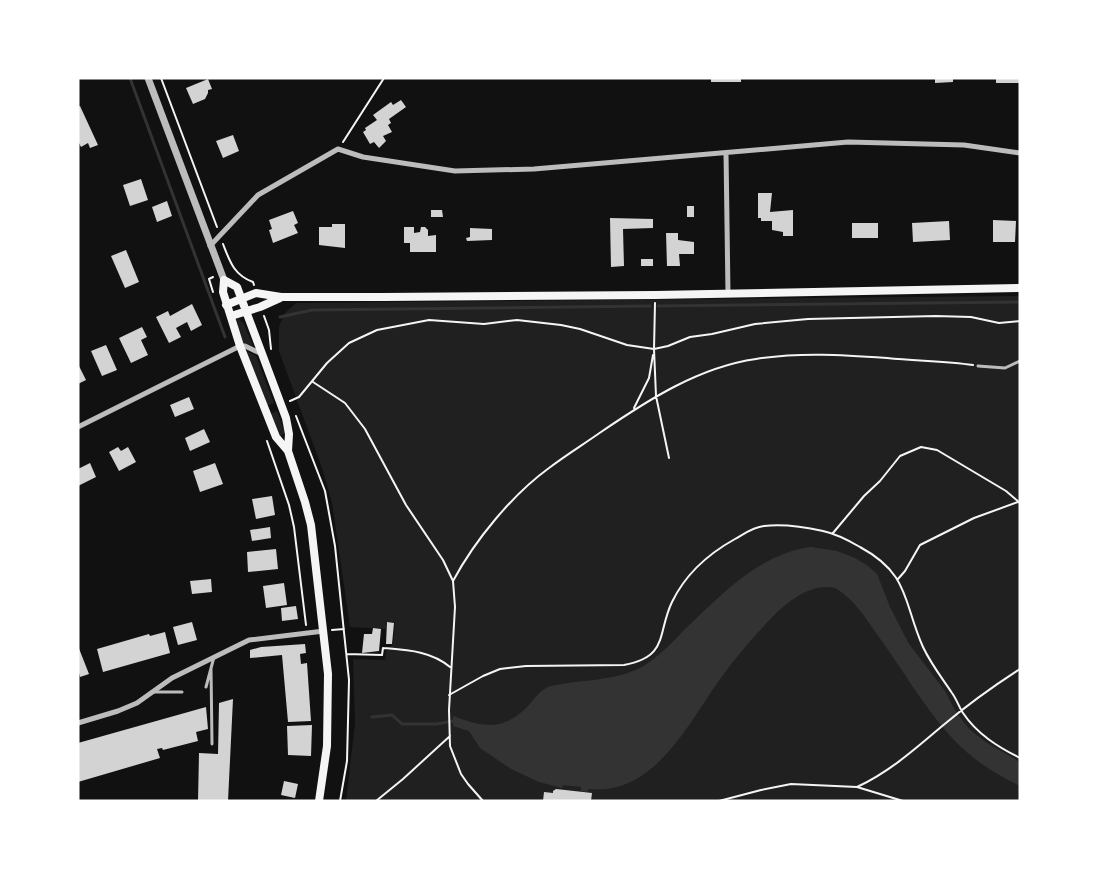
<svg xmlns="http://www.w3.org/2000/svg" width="1098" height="879" font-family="Overpass,sans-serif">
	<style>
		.green { fill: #202020 }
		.water { fill: #333 }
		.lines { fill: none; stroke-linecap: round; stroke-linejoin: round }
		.stream { stroke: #333; stroke-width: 3 }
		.building { fill: #d3d3d3 }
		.path { stroke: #f5f5f5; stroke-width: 2 }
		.service { stroke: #bcbcbc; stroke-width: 3 }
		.minor { stroke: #bcbcbc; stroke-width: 5 }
		.tertiary { stroke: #bcbcbc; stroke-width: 7 }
		.secondary { stroke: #f5f5f5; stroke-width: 8 }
	</style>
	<rect width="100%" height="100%" fill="#111"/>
	<path class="green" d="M1020 296V801H346L355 723 353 659 385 660 386 651 393 644 395 623 386 622V629L350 627 332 503 323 471 279 351V326L285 313 296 303Z
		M237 317 244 324 253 346 243 343 238 329Z
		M246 351 256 356 274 403 266 406Z
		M277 411 285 433 280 437 269 414Z"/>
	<path class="water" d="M811 547 837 551 855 558 868 566 877 574 890 607 909 644 945 691 956 712 969 729 987 743 1020 762V786C995 774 973 760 954 740 924 708 902 668 876 633 866 618 853 599 837 589 833 587 828 587 824 587 800 589 779 609 764 626 747 644 732 662 718 682 687 726 653 796 589 789L587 792 581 791V787L563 785 562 788 539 782 511 769 480 748 469 731 453 726V716C481 726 499 732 524 710 532 703 537 692 548 687 578 679 614 682 642 667 657 658 671 644 683 631 720 596 758 554 811 547Z"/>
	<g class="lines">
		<path class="stream" d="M130 78 225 337
			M658 306 1020 302
			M280 317 312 310 650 306
			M372 717 392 715 402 724H437L453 721"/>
	</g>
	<path class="building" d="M711 78H741V82H711Z
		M935 78H953V82L935 83Z
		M996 78H1020V83H996Z
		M208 79 212 89 208 90V93L205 99 193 104 186 88Z
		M401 100 406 107 389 119 391 123 388 125 392 132 383 136 386 141 379 148 374 142 370 144 363 132 366 130 365 128 377 120 373 115 391 102 393 105Z
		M80 106 98 145 90 148 88 143 81 147 78 141V107Z
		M233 135 239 151 223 158 216 141Z
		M141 179 148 200 130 206 123 185Z
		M758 193H772L770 212 793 210V236H783V232L772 230V221H761V218H758Z
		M167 201 172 216 157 222 152 207Z
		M687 206H694V217H687Z
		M431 210H442L443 217H431Z
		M293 211 298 223 294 225 298 233 273 243 269 230 272 229 269 220Z
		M610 218 653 219V228L623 229 624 266 611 267Z
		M993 220 1016 221 1015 242H993Z
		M949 221 950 240 913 242 912 223Z
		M852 223H878V238H852Z
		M332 224H345V248L319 245V227H332Z
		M404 227H414V233L420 232 421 227H425L428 230V236L436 235V252H410V243H404Z
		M470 228 492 229V240L467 241 466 238 470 237Z
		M666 233H678V240L694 242V254H679L680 266H667Z
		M126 250 139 282 125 288 111 256Z
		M641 259H653V266H641Z
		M192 304 202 325 191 331 187 322 176 328 181 337 169 343 156 317 168 311 170 316Z
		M142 327 147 337 141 340 148 355 131 363 119 338Z
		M106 345 117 370 102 376 91 351Z
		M78 364 86 380 78 384Z
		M189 397 194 409 175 417 170 405Z
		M204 429 210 442 190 451 185 438Z
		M118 447 121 451 128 447 136 462 119 471 109 452Z
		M90 463 96 477 78 486V469Z
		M215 463 223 484 200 492 193 471Z
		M272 496 275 515 256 519 252 499Z
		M270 527 271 538 252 541 250 530Z
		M276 549 278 569 248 572 247 552Z
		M211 579 212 592 192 594 190 581Z
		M284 583 287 605 266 608 263 586Z
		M296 606 298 619 282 621 281 608Z
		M192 622 197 640 178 645 173 627Z
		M387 622 394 623 392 644H386Z
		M373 628 381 629 379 651 362 653 364 634H372Z
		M165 632 170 653 103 672 97 649 149 634 150 636Z
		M305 644 306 653 300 654 301 664 307 663 311 721 288 722 282 655 250 658V650L261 647Z
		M78 646 89 674 80 677 78 669Z
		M233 699 228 801H198L199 753 218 754 219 703Z
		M206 707 208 729 196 732 198 741 163 750 162 748 157 749 160 758 78 782V743Z
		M312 725 311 756 288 755 287 726Z
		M284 781 298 784 295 798 281 795Z
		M556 789 592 793 591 801H543L544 792 553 793V791Z"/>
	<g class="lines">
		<path class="path" d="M161 78 217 227
			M343 142 384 78
			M223 244C230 262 234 275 253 282L254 285
			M213 277 209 279 213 292
			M655 303 654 349 656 396 669 458
			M264 316 269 330 271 349
			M313 382 345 403 365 429 406 505 443 560 453 581 455 607 449 710 450 746 461 774 468 784 483 801
			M290 401 299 397 327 363 349 343 377 330 429 320 484 324 517 320 561 325 580 329 627 345 654 349 668 346 690 337 712 334 755 324 808 319 936 316 971 317 999 323 1020 321
			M634 408 649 378 653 355
			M296 416 325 491 335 546 349 680 347 761 340 801
			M267 441 289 505 294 527 306 625
			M833 533 864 496 880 481 900 456 921 447 937 450 1006 491 1020 503
			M898 579 905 571 920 545 974 518 1018 502
			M453 581C475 540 512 495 549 468 566 455 584 444 601 432 648 400 699 367 756 359 799 352 844 355 887 358 916 361 944 361 973 365
			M332 630 344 629
			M347 654 382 655 383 648C407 650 431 651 450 667
			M449 695 483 676 500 669 526 666 624 665C669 657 657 633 672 602 686 573 708 554 735 539 744 534 753 527 764 526 782 524 805 527 823 531 837 534 848 540 860 547 910 574 903 602 923 647 931 664 942 678 952 693 957 700 959 707 963 713 977 734 998 747 1020 758
			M857 787C889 772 914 750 941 727 966 706 992 687 1020 669
			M376 801 403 779 450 736
			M719 801 761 790 791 784 857 787 903 801"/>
		<path class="service" d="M978 366 1005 368 1020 361
			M211 668 212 744
			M206 687 214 657
			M154 692H182"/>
		<path class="minor" d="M726 153 728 293
			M210 246 258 195 338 149 363 157 455 171 534 169 848 142 964 145 1020 153
			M78 427 240 346H245L262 354
			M78 723 118 711 137 703 172 678 249 640 324 631"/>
		<path class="tertiary" d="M148 78 224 280"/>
		<path class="secondary" d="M226 305 256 293 281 297H383L655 295 1020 288
			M231 316 260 307 280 298
			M288 451 289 434 286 418 237 287 224 280 223 292 240 346 276 437 288 451 305 502 311 525 328 674 327 746 319 801"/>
	</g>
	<rect width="1098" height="879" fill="none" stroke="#ffffff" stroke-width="159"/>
</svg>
